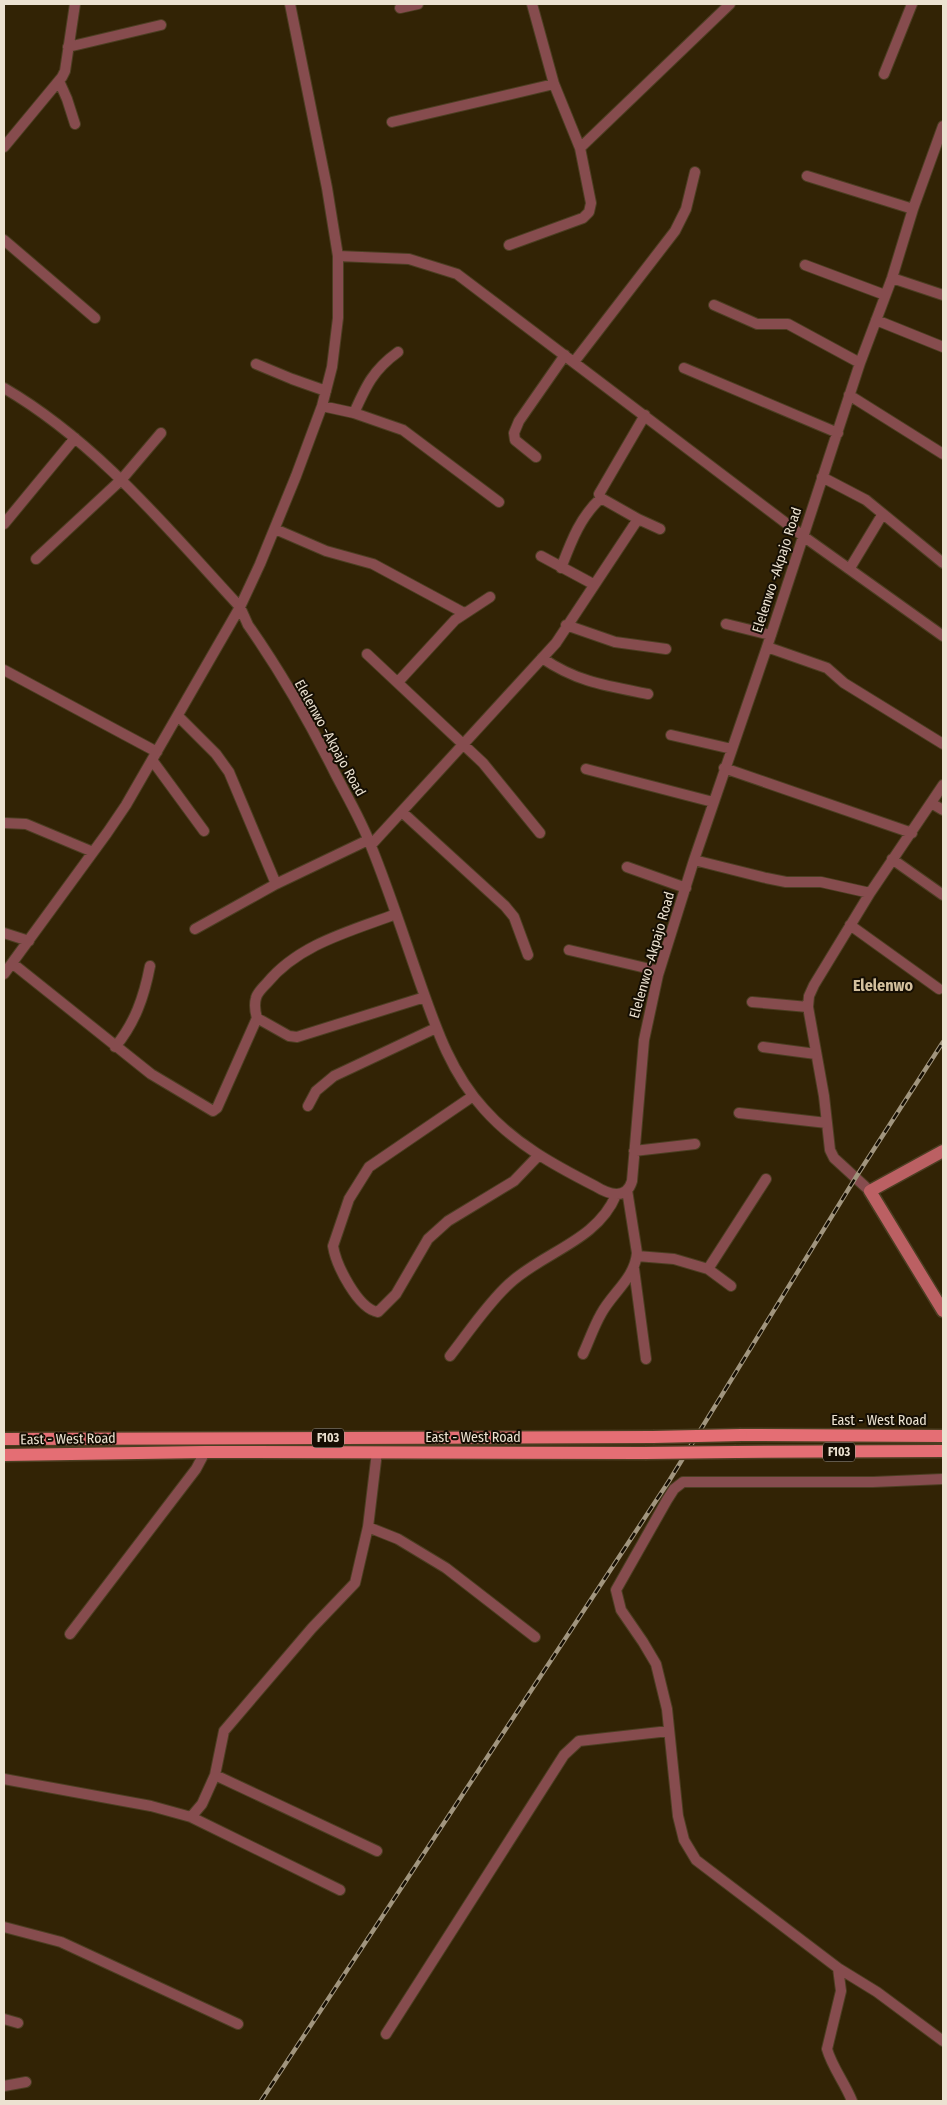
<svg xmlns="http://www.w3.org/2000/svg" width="947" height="2105" font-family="'Fira Sans Condensed',sans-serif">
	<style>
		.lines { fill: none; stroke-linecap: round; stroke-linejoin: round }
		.street-casing { stroke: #4c3e22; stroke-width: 12 }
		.secondary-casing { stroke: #4c3e22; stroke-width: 15 }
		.primary-casing { stroke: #4c3e22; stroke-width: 15 }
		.street { stroke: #864c4e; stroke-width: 10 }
		.secondary { stroke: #bb6063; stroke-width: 12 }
		.primary { stroke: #e46e74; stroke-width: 12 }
		.rail-casing { stroke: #a1957e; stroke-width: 4.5 }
		.rail { stroke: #150e03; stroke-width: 2.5; stroke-dasharray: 8; stroke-linecap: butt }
		.primary-bridge-casing { stroke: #4c3e22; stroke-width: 15; stroke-linecap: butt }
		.primary-bridge { stroke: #e46e74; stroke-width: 12 }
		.labels { text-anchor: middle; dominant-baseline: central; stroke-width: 4; stroke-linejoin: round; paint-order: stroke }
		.shield { fill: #150e03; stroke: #aca293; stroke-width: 1 }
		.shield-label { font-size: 12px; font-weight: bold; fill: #ece2d1 }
		.street-label { font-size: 14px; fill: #ece2d1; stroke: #150e03 }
		.quarter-label { font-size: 16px; font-weight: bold; fill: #d3c09e; stroke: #150e03 }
	</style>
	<rect width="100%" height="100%" fill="#322305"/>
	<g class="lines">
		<defs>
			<path id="street" d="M400 8 418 4
				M68 47 161 25
				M884 74 912 4
				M59 81 67 99 75 124
				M392 122 554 84
				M4 147 62 77 65 71 75 4
				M580 148 730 4
				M807 176 913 209
				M4 240 95 318
				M509 245 583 218 589 212 591 203 580 148 554 84 532 4
				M338 256 409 259 457 274 803 536 943 636
				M805 265 885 295
				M892 278 943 295
				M714 305 757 324H788L860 363
				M876 320 943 347
				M574 362 675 231 686 209 695 172
				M256 364 292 379 326 391
				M684 368 838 433
				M4 388C98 443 167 528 240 607L248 625C281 672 310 723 336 775 348 798 362 822 371 846 388 888 402 931 417 974 434 1022 449 1071 484 1109 515 1144 554 1165 595 1186 608 1194 626 1201 632 1181L644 1040 658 975 694 860 767 647 860 363 892 278 913 209 943 126
				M849 395 943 454
				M322 406 354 413 403 430 499 502
				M354 413C366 386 373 370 398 352
				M536 457 515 440 514 433 519 421 565 355
				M822 477 866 500 943 563
				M601 498 638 519 660 529
				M4 524 75 438
				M275 529 326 551 373 564 464 613
				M541 556 593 584
				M36 559 122 479 161 433
				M561 568C571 542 580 517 601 498L599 494 645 415
				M850 568 882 515
				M726 624 771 635
				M566 625 615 642 666 649
				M767 647 827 668 844 683 943 744
				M367 654 483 763 540 833
				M542 658C577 682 607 686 648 694
				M4 670 157 752
				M398 682 455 620 490 597
				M178 716 216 754 229 772 276 884
				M671 735 732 749
				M152 760 204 831
				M724 768 912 833
				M586 769 713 802
				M931 803 943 810
				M402 812 505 906 514 917 528 955
				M4 823 26 824 93 852
				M371 845 556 643 638 519
				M892 859 943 895
				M694 860 766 878 786 882H821L870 893
				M627 867 686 888
				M850 925 939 989
				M195 929 276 884 368 840
				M4 933 29 941
				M569 950 659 971
				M12 963 151 1074 213 1111 217 1108 257 1018C255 1011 254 1005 256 998 257 993 263 987 267 983 299 944 351 931 396 914
				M4 974 107 833 126 805 240 607 260 564 296 476 322 406 332 367 338 318V256L327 188 290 4
				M752 1002 808 1007
				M257 1018 289 1036 297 1037 425 997
				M115 1047C135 1023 144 997 150 966
				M763 1047 816 1054
				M473 1096 369 1167 349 1199 333 1246C336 1265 358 1309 378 1312L396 1294 428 1239 448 1221 514 1181 538 1156
				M308 1106 316 1091 334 1076 436 1028
				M739 1113 827 1123
				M634 1151 695 1144
				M870 1191 834 1158 830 1150 824 1096 808 1007 809 996 814 985 870 893 943 785
				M637 1256 674 1259 708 1269 731 1286
				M634 1269 646 1359
				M708 1269 766 1179
				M583 1354C589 1341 594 1326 601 1314 612 1293 635 1278 637 1253L627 1190
				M450 1356C468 1333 488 1303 509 1284 543 1252 597 1241 616 1195
				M943 1479 873 1482H683L674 1489 667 1500 616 1590 621 1610 643 1642 656 1664 667 1709 678 1816 684 1840 696 1860 838 1968 877 1992 943 2041
				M368 1527 398 1539 446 1568 535 1637
				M70 1634 196 1469 205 1452
				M215 1775 377 1851
				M4 1779 151 1806 191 1817 340 1890
				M191 1817 202 1804 215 1775 224 1731 312 1628 355 1583 368 1527 377 1452
				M4 1927 61 1942 238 2024
				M838 1968 841 1991 827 2049C832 2067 845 2083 852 2101
				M4 2019 18 2023
				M386 2034 564 1755 579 1741 669 1731
				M4 2086 26 2082"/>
			<path id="secondary" d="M943 1151 870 1191 943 1311"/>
			<path id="primary" d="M741 1435 943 1436
				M4 1439 653 1437
				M736 1452 943 1451
				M4 1455 205 1452 645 1453"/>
		</defs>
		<use href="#street" class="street-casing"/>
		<use href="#secondary" class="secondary-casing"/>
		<use href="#primary" class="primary-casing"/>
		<use href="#street" class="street"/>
		<use href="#secondary" class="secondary"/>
		<use href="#primary" class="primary"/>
		<defs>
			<path id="rail" d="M261 2101 669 1481 856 1177 943 1042"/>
		</defs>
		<use href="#rail" class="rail-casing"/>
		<use href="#rail" class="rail"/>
		<defs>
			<path id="primary-bridge" d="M653 1437 741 1435
				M645 1453 736 1452"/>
		</defs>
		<use href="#primary-bridge" class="primary-bridge-casing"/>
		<use href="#primary-bridge" class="primary-bridge"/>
	</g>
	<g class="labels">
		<g class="shield">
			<rect x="312" y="1428.5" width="32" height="19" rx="4"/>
			<rect x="823" y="1442.5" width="32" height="19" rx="4"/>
		</g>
		<g class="shield-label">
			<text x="328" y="1438">F103</text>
			<text x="839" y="1452">F103</text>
		</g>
		<g class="street-label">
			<text transform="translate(777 570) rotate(-72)">Elelenwo -Akpajo Road</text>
			<text transform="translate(330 738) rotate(61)">Elelenwo -Akpajo Road</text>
			<text transform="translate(652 955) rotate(-74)">Elelenwo -Akpajo Road</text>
			<text x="879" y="1420">East - West Road</text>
			<text x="473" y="1437">East - West Road</text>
			<text transform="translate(68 1439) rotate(-1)">East - West Road</text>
		</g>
		<g class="quarter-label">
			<text x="883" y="985">Elelenwo</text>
		</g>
	</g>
	<rect width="947" height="2105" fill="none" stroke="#ece2d1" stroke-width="10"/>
</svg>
